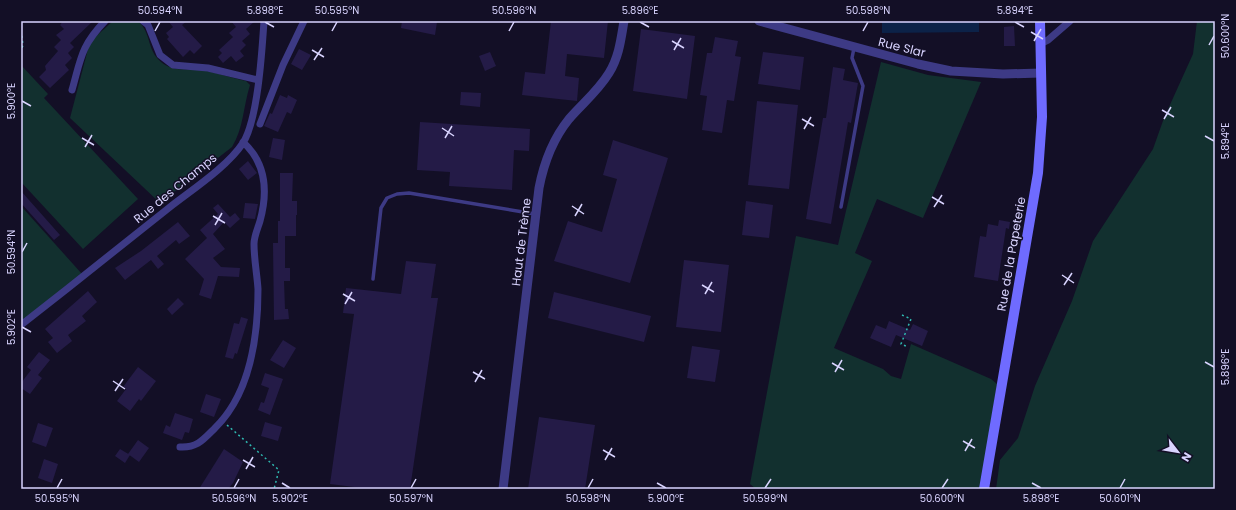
<svg xmlns="http://www.w3.org/2000/svg" width="1236" height="510" font-family="Poppins,sans-serif">
	<style>
		.green { fill: #12302f }
		.water { fill: #0c2248 }
		.building { fill: #241b47 }
		.lines { fill: none; stroke-linecap: round; stroke-linejoin: round }
		.path { stroke: #2fb8b0; stroke-width: 1.5; stroke-dasharray: 2 3; stroke-linecap: butt }
		.service { stroke: #3d3a85; stroke-width: 3.5 }
		.minor { stroke: #3d3a85; stroke-width: 7 }
		.tertiary { stroke: #3d3a85; stroke-width: 9 }
		.secondary { stroke: #6f6bff; stroke-width: 10 }
		.ticks { fill: none; stroke: #d9d4ff; stroke-width: 1.5 }
		.labels { text-anchor: middle; dominant-baseline: central; stroke-width: 3; stroke-linejoin: round; paint-order: stroke }
		.street-label { font-size: 12px; fill: #d9d4ff; stroke: #130f26 }
		.neatline { fill: none; stroke: #d9d4ff; stroke-width: 1.5 }
		.ticks-label { font-size: 10px; text-anchor: middle; fill: #d9d4ff }
	</style>
	<rect width="100%" height="100%" fill="#130f26"/>
	<path class="green" d="M113 21H138C151 33 147 47 158 59 171 73 184 68 201 70 216 72 231 78 246 81L250 85C243 107 244 127 232 147L160 203 70 118 88 49 92 40Z
		M1197 21H1215V489H996L1000 460 1018 438 1035 386 1072 301 1093 241 1153 149 1164 118 1193 54Z
		M881 62 928 75 981 82 923 218 877 199 855 253 872 261 834 348 883 369 891 376 901 379 911 344 991 379 997 384 980 489H756L750 484 796 236 838 245Z
		M21 65 48 94 44 98 138 199 83 249 21 182Z
		M21 206 82 274 21 324Z"/>
	<path class="water" d="M882 21H979V32L882 33Z"/>
	<path class="building" d="M63 21H93L70 43 74 47 68 53 72 58 65 65 69 70 50 88 39 77 46 70 45 66 58 51 54 47 61 40 56 35 64 29 60 25Z
		M168 21H187L182 25 202 46 194 54 190 50 183 57 167 39 169 37 166 33 173 27Z
		M231 21H255L246 29 250 34 242 41 246 45 240 51 244 56 236 62 231 56 223 63 218 57 222 53 219 50 233 37 229 33 236 27Z
		M402 21 437 22 435 35 401 28Z
		M551 21H608L604 58 567 54 565 76 579 78 577 101 522 95 525 72 545 74Z
		M1014 26 1015 46H1004V27Z
		M641 29 695 36 687 99 633 91Z
		M715 37 738 41 735 56 741 57 734 101 727 100 722 133 702 130 707 96 700 95 707 53H712Z
		M299 49 311 55 302 70 291 64Z
		M490 52 496 66 485 71 479 56Z
		M763 52 804 57 800 90 758 84Z
		M833 67 845 69 843 80 858 83 851 123 848 122 831 224 806 219 823 118H826Z
		M461 92 481 93 480 107 460 105Z
		M280 95 287 98 288 95 297 100 291 114 287 112 278 132 264 126 270 113 272 114Z
		M757 101 798 105 789 189 748 185Z
		M420 122 530 129 529 151 514 150 512 190 449 186 450 172 417 170Z
		M273 138 285 140 282 160 269 157Z
		M613 140 668 158 630 283 554 261 568 221 602 232 617 179 603 175Z
		M248 161 257 173 248 180 239 169Z
		M280 173H293L292 201H297V215H296V236H285V268H290V281H284L285 309H288L289 319 274 320 273 243H278V221H280Z
		M21 191 60 235 54 240 21 203Z
		M746 201 773 205 769 238 742 235Z
		M245 203 258 204 255 219 243 218Z
		M218 204 230 217 235 213 240 219 230 228 224 222 213 234 225 249 213 258 221 267 240 268 239 277 218 276 211 299 199 295 204 279 185 259 207 238 200 230 218 214 213 208Z
		M999 220 1010 222 1009 229 1006 228 998 281 974 277 980 236 986 237 988 224 998 226Z
		M178 222 190 236 179 244 176 240 157 256 164 264 158 269 151 260 125 280 115 268 141 251Z
		M684 260 729 265 721 332 676 327Z
		M406 261 436 264 431 298H438L410 489H370L330 484 354 314 343 313 346 288 401 294Z
		M88 291 97 302 82 316 86 321 68 335 72 341 57 353 48 342 53 338 45 329Z
		M554 292 651 316 644 342 548 318Z
		M178 298 184 304 172 315 167 309Z
		M241 317 248 319 237 354 235 353 233 359 225 357 234 323 239 324Z
		M889 321 910 330 913 324 928 331 922 346 896 335 891 347 870 338 876 325 886 329Z
		M283 340 296 348 284 368 270 360Z
		M692 346 720 350 715 382 687 378Z
		M39 352 50 360 38 375 42 378 30 394 21 388V383L31 370 27 367Z
		M138 367 156 381 141 401 139 399 130 411 117 401 126 389 123 387Z
		M265 373 283 379 270 415 258 410 261 402 264 403 269 388 261 385Z
		M206 394 221 399 214 417 200 412Z
		M175 413 193 419 189 433 185 432 182 440 163 433 166 425 170 427Z
		M539 417 595 425 585 489H528Z
		M265 422 282 427 278 441 261 436Z
		M38 423 53 428 46 447 32 442Z
		M138 440 149 448 139 462 128 454Z
		M120 449 130 455 125 463 115 456Z
		M224 449 243 462 233 483 228 489H199Z
		M44 459 58 464 52 483 38 478Z"/>
	<g class="lines">
		<path class="path" d="M21 31 23 45 21 51
			M902 315 911 319 901 344 908 347
			M227 425 279 470 274 489"/>
		<path class="service" d="M841 207 863 86 852 58 854 48
			M373 279 381 208 387 198 397 194 409 193 535 214"/>
		<path class="minor" d="M143 21 148 25 160 55 173 65 208 68 258 80
			M1040 44 1048 40 1070 21
			M72 90C81 58 81 46 105 21
			M260 124 283 65 304 21
			M21 325C71 286 121 246 170 207 193 189 227 167 243 143 258 119 262 51 264 21
			M180 447C197 448 203 440 215 428 250 394 258 336 258 289 257 274 254 259 254 244 254 236 258 228 260 221 268 192 266 163 243 142"/>
		<path class="tertiary" d="M759 21 918 64 951 71 1003 74 1041 73
			M503 489 539 188C544 162 552 140 569 119 582 104 598 91 609 73 619 57 621 39 624 21"/>
		<path class="secondary" d="M984 489 1038 173 1042 117 1040 21"/>
	</g>
	<path class="ticks" d="M265 22 274 27M640 22 649 27M1015 22 1024 27M155 31 160 22M332 31 337 22M509 31 514 22M863 31 868 22M1031 32 1043 39M672 41 684 48M1034 41 1041 29M1209 45 1214 36M312 50 324 57M674 50 681 38M314 60 322 48M22 101 31 106M1162 110 1174 117M802 119 814 126M1164 119 1171 107M442 128 454 136M804 129 811 117M1205 136 1214 141M82 138 94 145M445 138 452 126M85 147 92 135M932 197 944 204M572 206 584 214M934 207 942 195M213 216 225 223M575 216 582 204M215 225 222 213M22 252 27 243M1062 275 1074 283M702 285 714 292M1064 285 1072 273M343 294 355 301M705 294 712 282M345 304 352 292M22 327 31 332M1205 362 1214 367M832 363 844 370M473 372 485 379M835 372 842 360M113 381 125 389M475 382 482 370M115 391 123 379M963 441 975 448M603 450 615 457M965 451 972 439M243 460 255 467M605 460 612 448M246 469 253 457M282 483 290 488M657 483 666 488M1032 483 1041 488M57 488 62 479M234 488 239 479M411 488 416 479M588 488 593 479M765 488 771 479M942 488 948 479M1120 488 1125 479"/>
	<g class="labels">
		<g class="street-label">
			<text transform="translate(902 47) rotate(14)">Rue Slar</text>
			<text transform="translate(175 188) rotate(-39)">Rue des Champs</text>
			<text transform="translate(521 242) rotate(-83)">Haut de Trème</text>
			<text transform="translate(1011 254) rotate(-80)">Rue de la Papeterie</text>
		</g>
	</g>
	<rect width="1236" height="510" fill="none" stroke="#130f26" stroke-width="44"/>
	<g transform="translate(1178 452) rotate(121)" stroke="#130f26" stroke-width="3" paint-order="stroke">
	<path d="M0-3L7 15L0 10L-7 15Z" fill="#d9d4ff"/>
	<text y="-6" font-size="11" font-weight="bold" text-anchor="middle" fill="#d9d4ff">N</text>
	</g>
	<rect x="22" y="22" width="1192" height="466" class="neatline"/>
	<g class="ticks-label">
		<text x="160" y="14">50.594°N</text>
		<text x="265" y="14">5.898°E</text>
		<text x="337" y="14">50.595°N</text>
		<text x="514" y="14">50.596°N</text>
		<text x="640" y="14">5.896°E</text>
		<text x="868" y="14">50.598°N</text>
		<text x="1015" y="14">5.894°E</text>
		<text transform="translate(1225 36) rotate(-90)" y="4">50.600°N</text>
		<text transform="translate(11 101) rotate(-90)" y="4">5.900°E</text>
		<text transform="translate(1225 141) rotate(-90)" y="4">5.894°E</text>
		<text transform="translate(11 252) rotate(-90)" y="4">50.594°N</text>
		<text transform="translate(11 327) rotate(-90)" y="4">5.902°E</text>
		<text transform="translate(1225 367) rotate(-90)" y="4">5.896°E</text>
		<text x="57" y="502">50.595°N</text>
		<text x="234" y="502">50.596°N</text>
		<text x="290" y="502">5.902°E</text>
		<text x="411" y="502">50.597°N</text>
		<text x="588" y="502">50.598°N</text>
		<text x="666" y="502">5.900°E</text>
		<text x="765" y="502">50.599°N</text>
		<text x="942" y="502">50.600°N</text>
		<text x="1041" y="502">5.898°E</text>
		<text x="1120" y="502">50.601°N</text>
	</g>
</svg>
